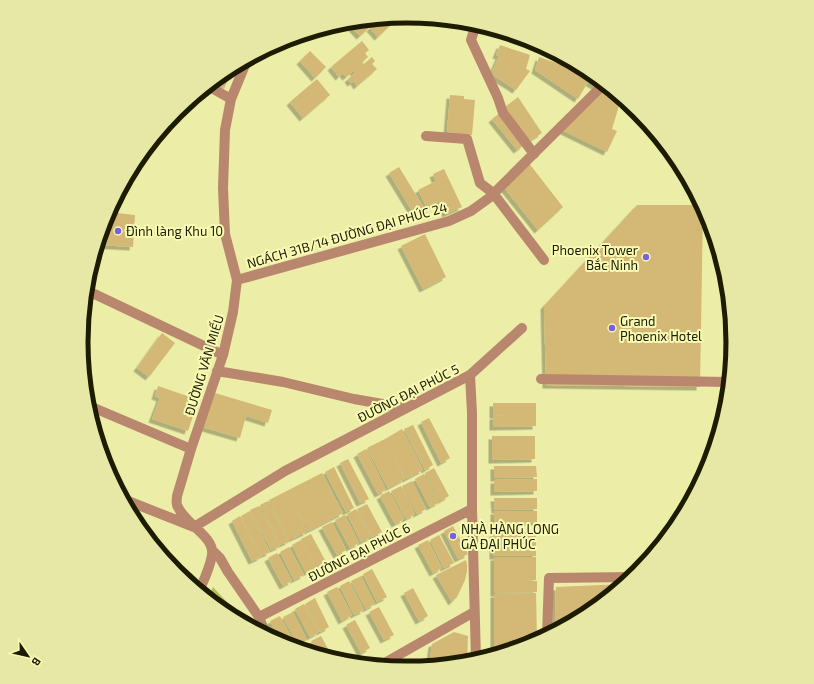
<svg xmlns="http://www.w3.org/2000/svg" width="814" height="684" font-family="'Exo 2',sans-serif">
	<style>
		.green { fill: #baba60 }
		.building { fill: #d3b876; filter: url(#shadow) }
		.lines { fill: none; stroke-linecap: round; stroke-linejoin: round }
		.minor { stroke: #b9876d; stroke-width: 10 }
		.poi-dot { fill: #7a61dc; stroke: #f9fab3; stroke-width: 1.5 }
		.labels { text-anchor: middle; dominant-baseline: central; stroke-width: 4; stroke-linejoin: round; paint-order: stroke }
		.poi-label { font-size: 13px; fill: #1d1c01; stroke: #f9fab3; text-anchor: start }
		.street-label { font-size: 13px; fill: #1d1c01; stroke: #f9fab3 }
		.rim { fill: none; stroke: #1d1c01; stroke-width: 5 }
	</style>
	<defs>
		<filter id="shadow"><feDropShadow dx="-3.5" dy="3.5" stdDeviation="0" flood-color="#0004"/></filter>
	</defs>
	<rect width="100%" height="100%" fill="#eceda6"/>
	<path class="green" d="M213 587 247 624 226 613 208 598Z"/>
	<path class="building" d="M399 17 378 37 370 28 380 19Z
		M364 20 370 27 360 36 347 22Z
		M362 41 369 50 365 53 368 57 362 62 364 64 372 57 375 61 372 64 377 69 357 86 354 81 351 83 348 79 355 73 353 71 346 77 343 73 339 77 331 67Z
		M500 45 530 55 526 69 530 71 516 90 491 74 499 56 496 55Z
		M310 51 326 67 315 78 300 61Z
		M539 57 562 65 568 69 572 62 588 71 600 81 597 87 588 82 578 99 535 70Z
		M234 66 224 89 212 83 226 71Z
		M317 79 330 95 303 118 290 102Z
		M603 89 621 99 612 129 617 131 607 152 562 130Z
		M450 95 464 96V99L475 100 472 135 447 132Z
		M518 97 542 133 528 142 504 108Z
		M501 112 524 145 517 150 492 119Z
		M528 162 563 207 538 230 502 185Z
		M399 167 427 213 417 219 389 173Z
		M444 169 462 207 446 214 440 201 427 208 418 190 436 181 433 174Z
		M637 205H702L703 208 700 387 546 385 544 306Z
		M108 212 135 215 133 247 97 245 106 217Z
		M425 234 446 277 423 289 401 246Z
		M162 333 175 343 149 377 137 368Z
		M158 386 190 397 186 407 195 410 188 431 152 419 160 398 155 396Z
		M215 393 272 410 268 423 246 416 240 438 202 427 209 405 211 406Z
		M493 403H536V426L493 427V416L513 415H493Z
		M429 418 450 458 441 463 421 422Z
		M413 425 433 465 425 470 404 429Z
		M402 429 423 470 406 479 385 439Z
		M492 436H535V459L492 460Z
		M385 439 405 479 388 488 367 448Z
		M366 449 386 490 378 494 357 454Z
		M348 459 369 499 360 503 340 463Z
		M494 466H536L537 477 494 478Z
		M334 467 354 508 346 512 325 472Z
		M434 468 449 496 440 501 425 473Z
		M322 473 343 513 308 531 289 495 307 532 289 540 269 500Z
		M424 474 439 502 430 507 415 479Z
		M537 479V491L494 492V480Z
		M412 481 426 509 417 514 402 486Z
		M401 486 415 514 406 519 391 491Z
		M389 491 404 519 395 524 380 496Z
		M494 498H537V509L495 510Z
		M268 501 289 541 280 545 260 505Z
		M367 504 382 532 372 537 357 509Z
		M259 506 280 546 271 550 250 510Z
		M356 509 371 537 361 542 347 514Z
		M250 511 270 552 261 556 241 516Z
		M494 511H537V522L494 523Z
		M345 515 359 543 350 548 335 520Z
		M240 516 261 557 252 561 232 521Z
		M332 522 346 550 337 555 322 527Z
		M453 526 468 554 458 559 444 531Z
		M536 532V556H493V533Z
		M311 534 326 562 316 567 301 539Z
		M439 535 454 563 444 568 430 540Z
		M301 540 316 568 306 573 292 545Z
		M428 540 442 568 433 573 418 545Z
		M289 547 304 575 294 580 280 552Z
		M277 553 292 581 283 586 268 558Z
		M494 557H536V580L521 581H537V592L494 593Z
		M466 560 467 564V571L465 580 457 597 452 602 436 575Z
		M372 569 387 597 377 602 363 574Z
		M361 576 375 604 366 609 351 581Z
		M349 581 364 610 354 615 340 586Z
		M624 584 588 613 555 631 556 587Z
		M337 587 352 615 342 621 327 592Z
		M413 588 428 616 419 621 404 593Z
		M536 593 537 640 532 643 498 653H494V630H514H494V594Z
		M315 598 329 627 320 632 305 604Z
		M304 604 319 632 310 637 295 609Z
		M379 607 394 635 384 640 369 612Z
		M293 612 307 640 298 645 283 617Z
		M280 616 295 644 292 646 282 643 270 621Z
		M355 620 370 648 361 653 346 625Z
		M454 632 468 636 467 662 429 666 432 644Z
		M321 636 333 658 318 654 311 641Z"/>
	<g class="lines">
		<path class="minor" d="M476 24 471 40 498 98 503 113 534 154
			M208 86 231 99
			M426 136 467 139 480 183 493 193 544 260
			M237 280 449 221 471 211 489 198 604 84
			M86 290 223 355
			M728 293 729 382
			M217 371 283 382 354 399 405 408
			M470 375 522 328
			M541 379 729 382
			M87 405 191 449
			M123 499 194 527 285 471 470 375 472 413V509L476 660
			M212 550 220 558 228 572 259 617 266 635
			M199 591C204 580 210 568 212 555 215 536 184 524 177 505 176 502 177 499 177 496L191 449 223 355 233 312 237 280 225 234 223 188 225 130 231 99 247 60
			M259 617 472 509
			M547 635 549 578 632 577
			M381 665 474 612"/>
	</g>
	<g class="poi-dot">
		<circle cx="118" cy="231" r="4"/>
		<circle cx="646" cy="257" r="4"/>
		<circle cx="612" cy="328" r="4"/>
		<circle cx="453" cy="536" r="4"/>
	</g>
	<g class="labels">
		<g class="poi-label">
			<text x="126" y="231">Đình làng Khu 10</text>
			<text x="638" y="250" text-anchor="end">Phoenix Tower<tspan x="638" dy="15">Bắc Ninh</tspan></text>
			<text x="620" y="321">Grand<tspan x="620" dy="15">Phoenix Hotel</tspan></text>
			<text x="461" y="529">NHÀ HÀNG LONG<tspan x="461" dy="15">GÀ ĐẠI PHÚC</tspan></text>
		</g>
		<g class="street-label">
			<text transform="translate(347 235) rotate(-16)">NGÁCH 31B/14 ĐƯỜNG ĐẠI PHÚC 24</text>
			<text transform="translate(204 365) rotate(-73)">ĐƯỜNG VĂN MIẾU</text>
			<text transform="translate(408 393) rotate(-27)">ĐƯỜNG ĐẠI PHÚC 5</text>
			<text transform="translate(359 552) rotate(-27)">ĐƯỜNG ĐẠI PHÚC 6</text>
		</g>
	</g>
	<path d="M0 0H814V684H0ZM88 342a319 319 0 1 1 638 0a319 319 0 1 1-638 0Z" fill="#e7e8a5" fill-rule="evenodd"/>
	<path class="rim" d="M88 342a319 319 0 1 1 638 0a319 319 0 1 1-638 0Z"/>
	<g transform="translate(28 656) rotate(124)" stroke="#f9fab3" stroke-width="3" paint-order="stroke">
	<path d="M0-3L7 15L0 10L-7 15Z" fill="#1d1c01"/>
	<text y="-6" font-size="11" font-weight="bold" text-anchor="middle" fill="#1d1c01">B</text>
	</g>
</svg>
